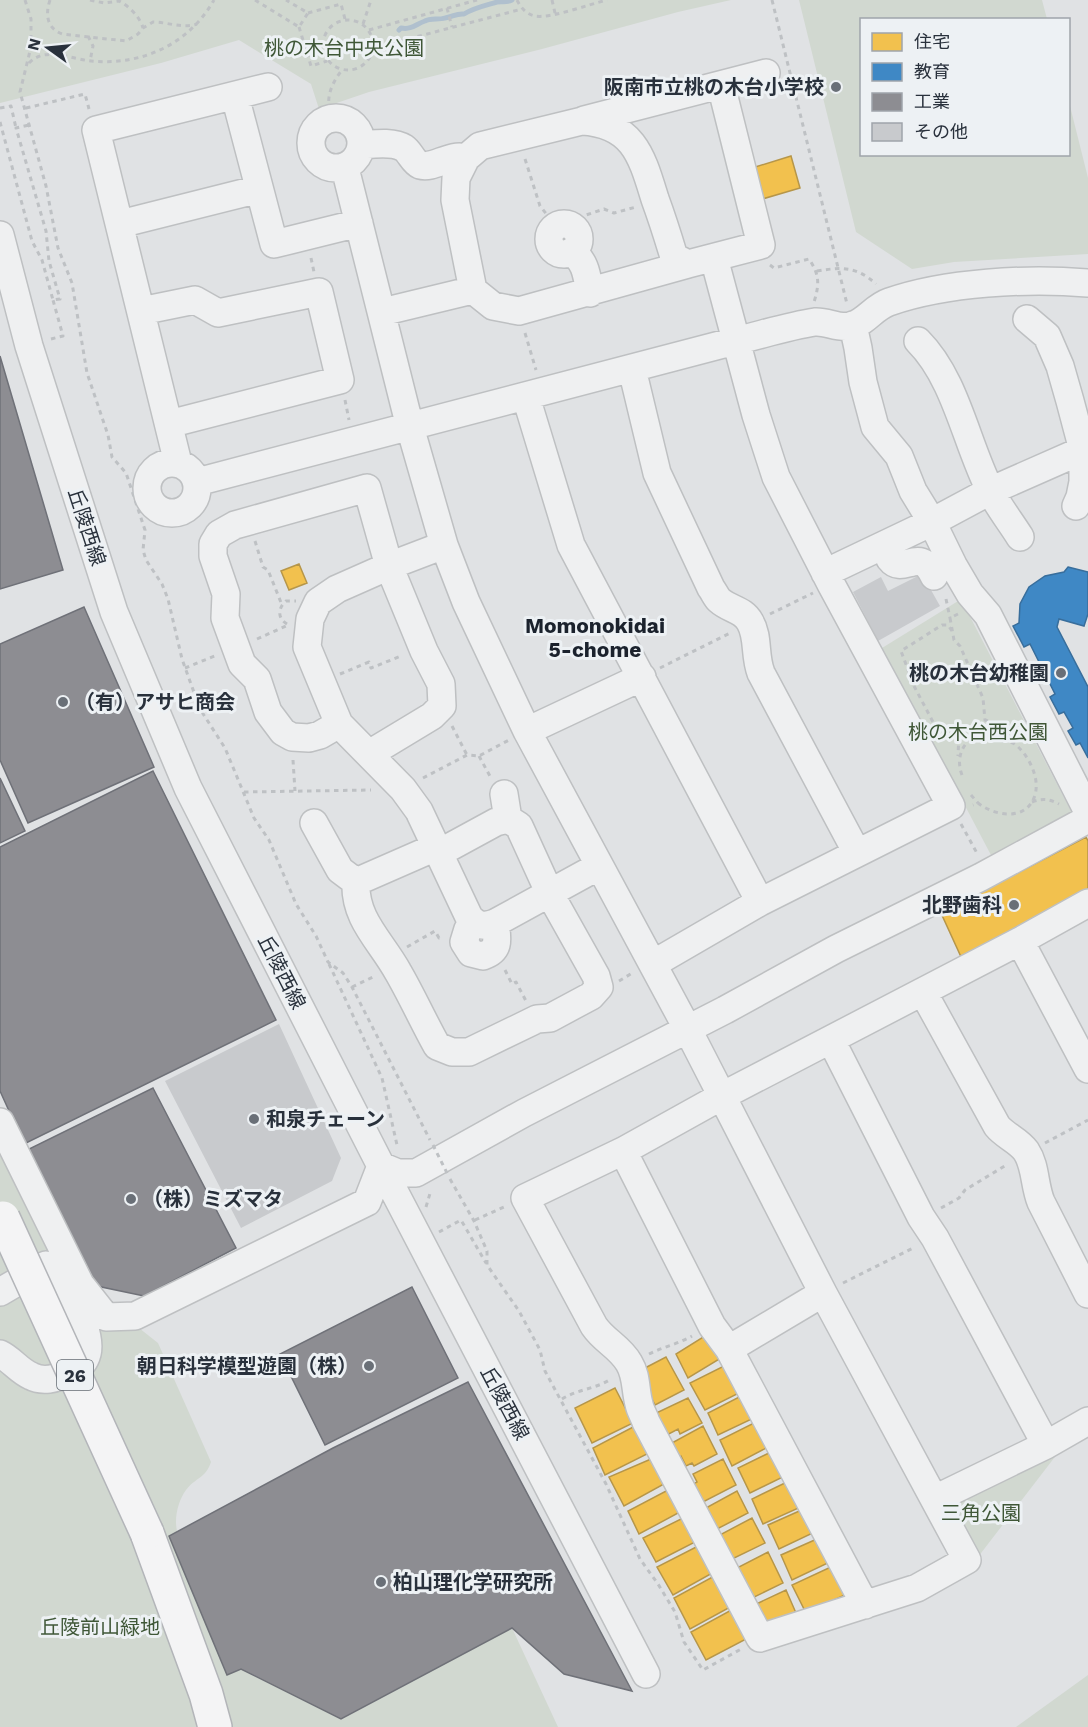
<svg xmlns="http://www.w3.org/2000/svg" width="1088" height="1727" font-family="'Work Sans','Noto Sans JP',sans-serif">
	<style>
		.green { fill: #d1d8d0 }
		.homes { fill: #f2c14e; stroke: #b69649; stroke-width: 1.5 }
		.schools { fill: #3f88c5; stroke: #386e9c; stroke-width: 1.5 }
		.industry { fill: #8d8d92; stroke: #6f7178; stroke-width: 1.5 }
		.lines { fill: none; stroke-linecap: round; stroke-linejoin: round }
		.stream { stroke: #b0c0ce; stroke-width: 5 }
		.building { fill: #c8cacd }
		.minor-casing { stroke: #bec0c2; stroke-width: 30 }
		.highway-casing { stroke: #b3b5b9; stroke-width: 36 }
		.path { stroke: #bec1c4; stroke-width: 3; stroke-dasharray: 4.5 4.5; stroke-linecap: butt }
		.minor { stroke: #eff0f1; stroke-width: 27 }
		.highway { stroke: #f4f4f5; stroke-width: 33 }
		.highway-bridge-casing { stroke: #b3b5b9; stroke-width: 36; stroke-linecap: butt }
		.path-bridge { stroke: #bec1c4; stroke-width: 3; stroke-dasharray: 4.5 4.5; stroke-linecap: butt }
		.highway-bridge { stroke: #f4f4f5; stroke-width: 33 }
		.poi-dot { fill: #696f77; stroke: #edf1f4; stroke-width: 2 }
		.labels { text-anchor: middle; dominant-baseline: central; stroke-width: 6; stroke-linejoin: round; paint-order: stroke }
		.shield { fill: #edf1f4; stroke: #646b73; stroke-width: 1.5 }
		.shield-label { font-size: 18px; font-weight: bold; fill: #29313c }
		.park-label { font-size: 20px; fill: #3f5737; stroke: #edf1f4 }
		.poi-label { font-size: 20px; font-weight: bold; fill: #29313c; stroke: #edf1f4; text-anchor: end }
		.street-label { font-size: 20px; fill: #29313c; stroke: #edf1f4 }
		.neighbourhood-label { font-size: 21px; font-weight: bold; fill: #1b222d; stroke: #edf1f4 }
	</style>
	<rect width="100%" height="100%" fill="#e0e2e4"/>
	<path class="green" d="M0 0H731L678 12 542 49 369 92 319 109 311 84 239 40 161 63 0 103Z
		M799 0H1042L1047 19 862 20V154H1068L1069 102 1088 178V254L954 262 912 269 856 232Z
		M963 598 965 607 1074 817 992 857 882 648Z
		M0 1137 100 1322 123 1330 139 1328 158 1343 211 1462C206 1478 195 1478 186 1490 178 1501 174 1518 177 1531L169 1536 227 1674 241 1669 342 1719 512 1628 558 1727H0Z
		M1061 1449 978 1557 951 1503Z
		M1088 1675V1727H1016Z"/>
	<path class="homes" d="M791 156 800 188 759 200 752 168Z
		M299 564 307 583 289 590 281 571Z
		M1086 837 1088 841V898L962 959 941 913Z
		M708 1334 721 1358 688 1378 676 1354Z
		M666 1357 684 1390 655 1405 650 1395 645 1368Z
		M730 1363 743 1391 705 1410 690 1383Z
		M615 1388 633 1423 592 1443 575 1408Z
		M745 1394 756 1417 718 1435 708 1413Z
		M688 1398 702 1423 680 1434 678 1429 665 1436 654 1414Z
		M760 1420 772 1445 732 1466 720 1440Z
		M635 1426 649 1453 605 1475 593 1448Z
		M703 1426 717 1454 694 1466 692 1463 686 1466 681 1456 678 1458 670 1444Z
		M775 1450 787 1475 750 1493 738 1468Z
		M651 1459 664 1484 624 1506 609 1477Z
		M723 1459 736 1485 701 1503 692 1485 697 1482 693 1474Z
		M791 1480 803 1506 763 1524 752 1499Z
		M668 1490 680 1512 639 1534 628 1511Z
		M737 1491 748 1513 715 1530 704 1509Z
		M806 1508 817 1531 779 1549 768 1525Z
		M687 1516 699 1540 656 1562 643 1538Z
		M752 1518 765 1543 728 1561 716 1537Z
		M819 1538 830 1562 792 1580 781 1555Z
		M702 1544 716 1571 673 1595 657 1567Z
		M768 1552 783 1583 748 1600 733 1570Z
		M833 1566 847 1594 806 1613 792 1585Z
		M718 1574 734 1605 690 1629 674 1598Z
		M786 1590 796 1613 763 1627 752 1606Z
		M735 1608 750 1637 706 1660 691 1632Z"/>
	<path class="schools" d="M1068 567 1088 572V614L1084 626 1059 619 1057 627 1088 687V758L1080 743 1076 745 1068 731 1073 728 1064 712 1059 714 1050 697 1055 694 1046 676 1040 679 1033 666 1039 662 1030 644 1024 647 1013 626 1019 623 1020 604 1029 587 1045 576 1064 572Z"/>
	<path class="industry" d="M0 356 63 570 0 589Z
		M84 607 154 767 28 823 0 760V644Z
		M153 771 276 1020 24 1144 0 1091V847Z
		M0 778 25 831 0 843Z
		M153 1088 236 1248 144 1296 92 1285 27 1150Z
		M412 1287 458 1378 325 1445 280 1354Z
		M468 1382 632 1691 564 1674 512 1628 341 1719 241 1669 227 1675 169 1536 333 1448Z"/>
	<g class="lines">
		<path class="stream" d="M399 30 401 28C412 30 416 24 425 21 430 18 439 20 445 18 452 17 457 13 464 14 473 8 487 5 497 2 502 1 506 3 512 0"/>
	</g>
	<path class="building" d="M922 574 940 606 878 641 853 592 881 577 888 591Z
		M279 1024 341 1158 332 1181 241 1228 165 1081Z"/>
	<g class="lines">
		<defs>
			<path id="minor" d="M235 96 274 244 359 223
				M311 143a25 25 0 1 1 50 0a25 25 0 1 1-50 0Z
				M584 120 766 73
				M361 145C374 144 393 141 404 148 410 152 413 162 420 165 434 169 450 153 466 158
				M345 168 410 427 444 545 466 602 527 731 687 1028 823 1293 967 1560 917 1588 760 1638 646 1422C644 1416 640 1410 639 1404 635 1390 637 1376 629 1363 620 1347 604 1341 594 1326L525 1198 623 1151 722 1096 1020 941 1088 903
				M120 224 259 189
				M549 239a15 15 0 1 1 30 0a15 15 0 1 1-30 0Z
				M0 235 29 346 114 612 188 788 381 1166 646 1674
				M571 252C586 260 587 277 590 293
				M473 290 455 200 456 178 466 158 480 146 582 121C634 124 642 157 655 199 662 218 668 237 674 257L688 264 761 245 721 85
				M141 311 195 300 218 313 319 292 340 380 169 424
				M382 312 473 290 493 306 519 311 688 264
				M1027 319 1047 336 1060 366 1070 401 1083 450V482L1080 497 1076 506
				M853 325 858 348 863 382 875 427 899 456 913 491 932 522 953 565 970 594 988 615 1088 812
				M918 341C956 379 966 443 990 490 998 506 1010 521 1020 537
				M632 369 657 473 711 588C714 592 716 597 719 600 730 610 743 609 750 622 759 637 754 655 761 673L857 853
				M526 397 571 545 760 902
				M147 488a25 25 0 1 1 50 0a25 25 0 1 1-50 0Z
				M178 463 96 130 268 87
				M197 482 735 341C761 335 788 326 815 322 827 321 838 329 851 326 866 322 874 307 889 302 946 282 1028 278 1088 283
				M444 545 389 566 337 589 318 602 310 619 307 647 339 724 403 789 419 811 469 917C477 926 484 927 495 923L599 866
				M884 545C886 549 888 555 890 559 903 576 920 545 934 576
				M825 573 932 522 990 491 1083 450 1088 449
				M339 724 320 735 309 738 292 737 283 732 268 712 257 679 242 664 225 618 226 594 213 556V544L219 534 235 525 367 488 389 566 424 651 441 684 442 706 432 716 369 754
				M527 731 642 677
				M504 794 508 819
				M314 823 340 870 356 882
				M436 847 356 882C354 919 381 941 398 972 412 996 423 1021 437 1046L452 1052H469L537 1019 550 1018 591 996 599 987 596 976 550 894 519 826 508 819 496 822 439 853
				M474 923 468 929 464 942 471 953 483 956C501 950 497 938 495 923
				M1020 941 1088 1069
				M653 964 760 902 951 806 831 584 776 477 756 415 714 258
				M923 992 997 1126C1005 1136 1018 1140 1026 1151 1036 1166 1034 1185 1041 1202L1088 1294
				M831 1040 921 1217 935 1238 1046 1445
				M0 1122 80 1284 106 1317 135 1316 367 1202 381 1166 398 1173H416L524 1113 725 1010 836 949 981 877 1088 819
				M623 1151 712 1326 729 1349 865 1605
				M0 1292 46 1265
				M729 1349 823 1293
				M0 1354C11 1359 19 1371 31 1376 42 1382 56 1379 67 1373 73 1370 82 1366 85 1359 97 1337 69 1296 59 1276
				M935 1499 1046 1445 1088 1421"/>
			<path id="highway" d="M147 1533 206 1694 215 1727"/>
		</defs>
		<use href="#minor" class="minor-casing"/>
		<use href="#highway" class="highway-casing"/>
		<path class="path" d="M25 0 31 19V38L30 51 20 92 46 186 58 248 72 283 87 373 108 435 112 457 126 473 145 530 143 550 146 560 162 584 168 599 182 659 200 709 225 748 254 818 269 840 296 904 316 936 328 962 343 973 352 987 430 1140
			M50 0C45 15 47 28 62 34L126 41 138 34 143 28 153 22C168 22 182 29 197 24
			M90 0 104 3 119 1C129 6 140 17 143 28
			M255 0 299 27 308 13 286 0
			M517 0C521 8 526 14 535 16 550 19 590 4 607 0
			M552 0 555 13
			M772 0 847 304
			M447 8 452 27
			M308 13 341 4 345 19
			M323 45a25 25 0 1 1 50 0a25 25 0 1 1-50 0Z
			M363 24 371 0
			M299 27 311 66 327 61
			M369 30 477 0
			M88 36 93 46 90 61
			M374 48 522 9
			M29 63C45 46 71 59 91 61 142 66 189 44 214 0
			M0 108 11 106 16 128
			M26 108 85 94 89 109
			M334 118C323 102 331 84 342 70
			M0 122 32 241 42 260 53 300 60 299 49 261 46 231 16 128 29 125
			M525 159 540 206 556 226
			M574 227 578 221 586 215 604 209 614 213 636 207
			M311 258 314 272
			M770 265 774 268 809 259C819 274 820 283 814 302
			M817 271C842 267 856 266 876 284
			M525 333 536 370
			M51 339 63 336 53 300
			M345 400 349 420
			M135 502 149 498
			M190 507 203 519
			M255 541 263 567 268 570 282 605
			M946 599 950 618
			M770 614 813 593
			M958 614 950 618 954 640 960 646 983 698 985 720C997 724 1001 728 1001 741
			M287 624C277 618 278 608 286 601H296
			M952 631 948 625H942L901 651 914 686 933 722 949 733 959 735 958 756
			M257 639 286 626
			M185 668 217 655
			M660 668 732 632
			M340 674 369 662 371 668 401 656
			M452 726 467 755
			M479 756 491 778
			M293 760 295 791
			M962 775C954 755 966 732 990 736 995 737 999 740 1003 741 1008 742 1013 742 1016 745 1029 756 1040 778 1035 795 1027 822 994 816 978 803L973 805
			M423 778 467 755 479 756 509 740
			M244 792 371 790
			M971 795 978 803
			M1032 802C1043 798 1049 799 1059 804
			M961 824 978 855
			M407 947 435 931 439 938 443 936
			M329 964 382 1078 397 1145
			M505 970 512 984 516 982 526 1001
			M619 981 634 972
			M352 987 375 976
			M1045 1143 1088 1120
			M450 1179 474 1221 487 1251V1265L519 1311 540 1350 545 1371 606 1484 640 1559 658 1584 675 1612 684 1642 703 1670 743 1648
			M426 1207 431 1190
			M941 1208 959 1198 965 1190 1008 1164
			M475 1220 504 1207
			M439 1232 461 1220 486 1263
			M843 1283 915 1247
			M649 1354C663 1347 678 1344 692 1336
			M562 1399C578 1389 596 1389 611 1379"/>
		<use href="#minor" class="minor"/>
		<use href="#highway" class="highway"/>
		<defs>
			<path id="highway-bridge" d="M3 1218 147 1533"/>
		</defs>
		<use href="#highway-bridge" class="highway-bridge-casing"/>
		<path class="path-bridge" d="M433 1145 449 1177"/>
		<use href="#highway-bridge" class="highway-bridge"/>
	</g>
	<g class="poi-dot">
		<circle cx="836" cy="87" r="6"/>
		<circle cx="1061" cy="673" r="6"/>
		<circle cx="63" cy="702" r="6"/>
		<circle cx="1014" cy="905" r="6"/>
		<circle cx="254" cy="1119" r="6"/>
		<circle cx="131" cy="1199" r="6"/>
		<circle cx="369" cy="1366" r="6"/>
		<circle cx="381" cy="1582" r="6"/>
	</g>
	<g class="labels">
		<rect class="shield" x="57" y="1360" width="36" height="30" rx="4.5"/>
		<g class="shield-label">
			<text x="75" y="1375">26</text>
		</g>
		<g class="park-label">
			<text x="344" y="48">桃の木台中央公園</text>
			<text x="978" y="732">桃の木台西公園</text>
			<text x="981" y="1513">三角公園</text>
			<text x="100" y="1627">丘陵前山緑地</text>
		</g>
		<g class="poi-label">
			<text x="824" y="87">阪南市立桃の木台小学校</text>
			<text x="1049" y="673">桃の木台幼稚園</text>
			<text x="75" y="702" text-anchor="start">（有）アサヒ商会</text>
			<text x="1002" y="905">北野歯科</text>
			<text x="266" y="1119" text-anchor="start">和泉チェーン</text>
			<text x="143" y="1199" text-anchor="start">（株）ミズマタ</text>
			<text x="357" y="1366">朝日科学模型遊園（株）</text>
			<text x="393" y="1582" text-anchor="start">柏山理化学研究所</text>
		</g>
		<g class="street-label">
			<text transform="translate(87 527) rotate(72)">丘陵西線</text>
			<text transform="translate(282 972) rotate(63)">丘陵西線</text>
			<text transform="translate(505 1403) rotate(62)">丘陵西線</text>
		</g>
		<g class="neighbourhood-label">
			<text x="595" y="625">Momonokidai<tspan x="595" dy="24">5-chome</tspan></text>
		</g>
	</g>
	<rect x="860" y="18" width="210" height="138" fill="#edf1f4" stroke="#9fa4aa" stroke-width="1.5"/>
	<rect x="872" y="33" width="30" height="18" fill="#f2c14e" stroke="#9fa4aa" stroke-width="1.5"/>
	<text x="914" y="48" font-size="18" fill="#29313c">住宅</text>
	<rect x="872" y="63" width="30" height="18" fill="#3f88c5" stroke="#9fa4aa" stroke-width="1.5"/>
	<text x="914" y="78" font-size="18" fill="#29313c">教育</text>
	<rect x="872" y="93" width="30" height="18" fill="#8d8d92" stroke="#9fa4aa" stroke-width="1.5"/>
	<text x="914" y="108" font-size="18" fill="#29313c">工業</text>
	<rect x="872" y="123" width="30" height="18" fill="#c8cacd" stroke="#9fa4aa" stroke-width="1.5"/>
	<text x="914" y="138" font-size="18" fill="#29313c">その他</text>
	<g transform="translate(48 48) rotate(285)" stroke="#edf1f4" stroke-width="4.5" paint-order="stroke">
	<path d="M0-4.5L10 22L0 15L-10 22Z" fill="#29313c"/>
	<text y="-9" font-size="16" font-weight="bold" text-anchor="middle" fill="#29313c">N</text>
	</g>
</svg>
